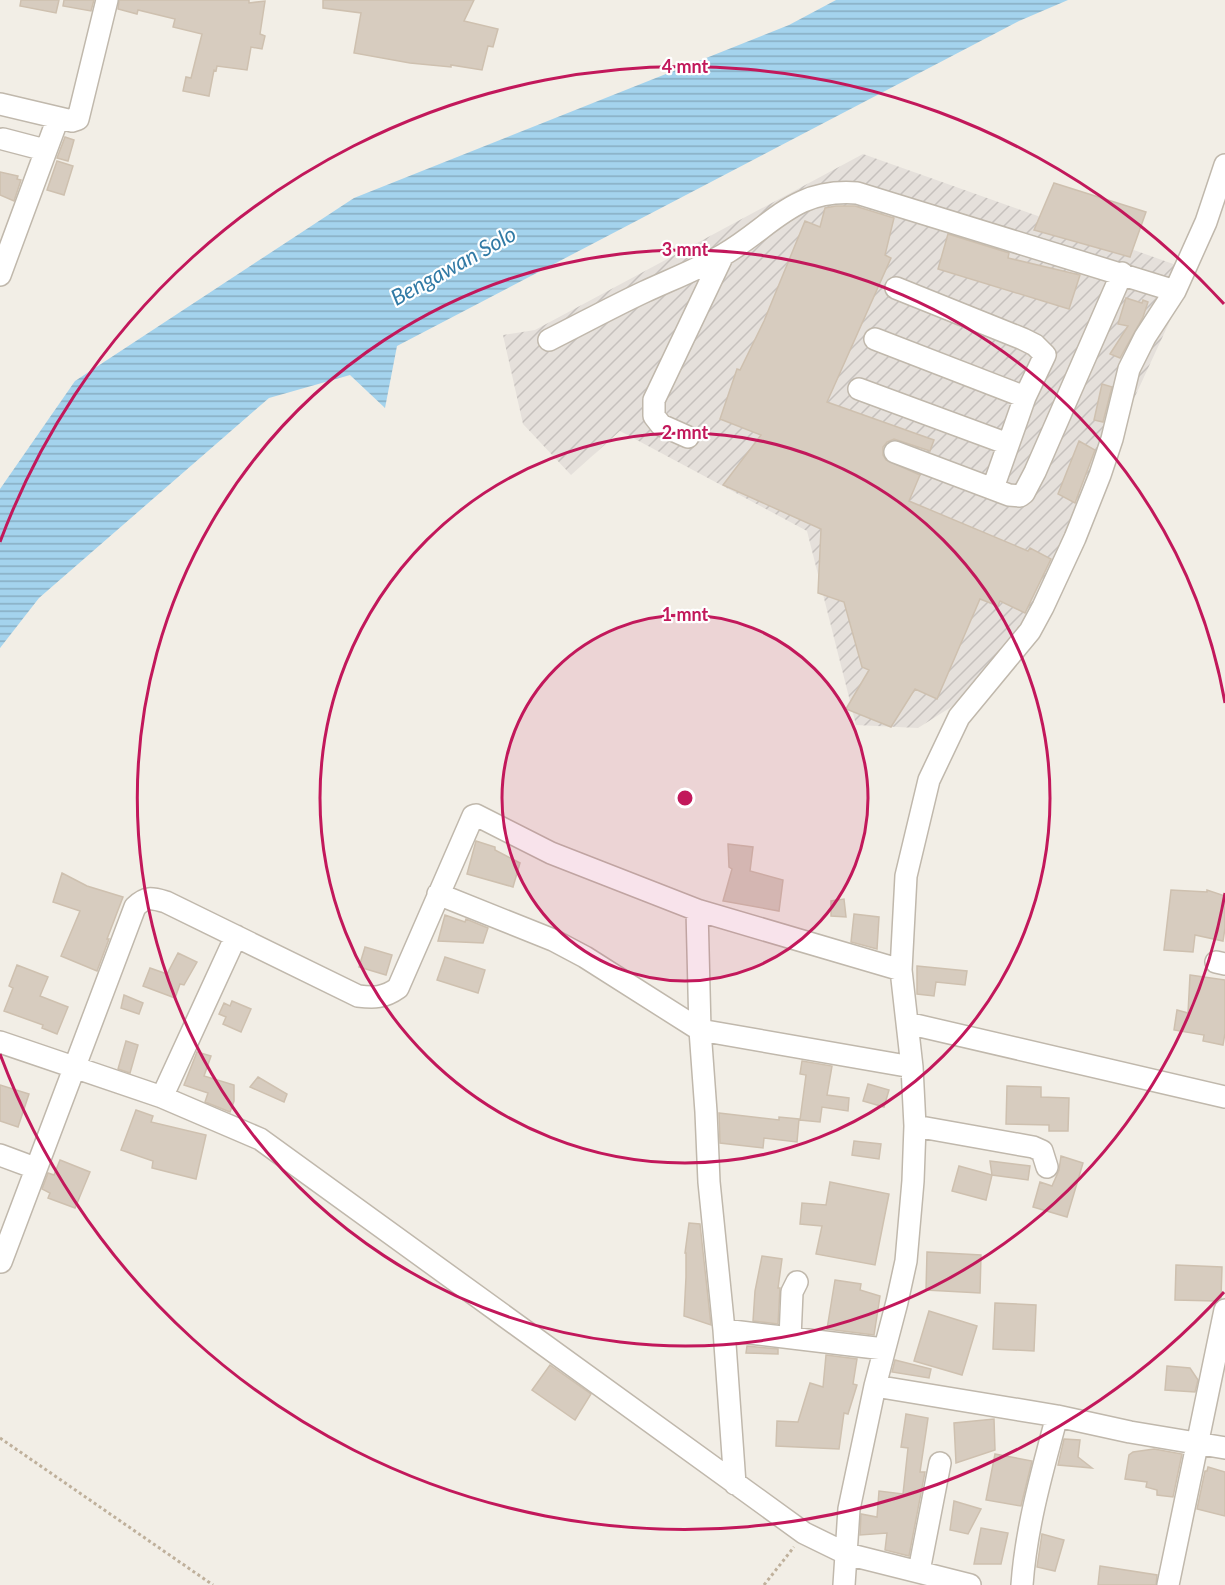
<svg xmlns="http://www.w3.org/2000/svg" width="1225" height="1585" font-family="Lato,sans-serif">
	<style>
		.industrial { fill: url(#industrial-furrows) }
		.water { fill: url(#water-rules) }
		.building { fill: #d7ccbf; stroke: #cec0af; stroke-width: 1.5 }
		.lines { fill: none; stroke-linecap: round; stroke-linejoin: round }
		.minor-casing { stroke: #c0b8ac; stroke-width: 24 }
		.path { stroke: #bfb09b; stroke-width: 3; stroke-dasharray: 3 3; stroke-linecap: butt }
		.minor { stroke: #fff; stroke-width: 21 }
		.ring { fill: none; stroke: #c2185b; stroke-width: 3 }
		.labels { text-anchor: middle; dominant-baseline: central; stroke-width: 4.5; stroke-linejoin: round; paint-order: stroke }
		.water-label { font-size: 22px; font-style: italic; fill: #317aa5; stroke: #fff }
		.centre { fill: #c2185b; stroke: #fff; stroke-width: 3 }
		.ring-label { font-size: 18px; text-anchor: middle; font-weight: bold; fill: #c2185b; stroke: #fff; stroke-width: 4.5; stroke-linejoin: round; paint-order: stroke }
	</style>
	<defs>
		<pattern id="industrial-furrows" width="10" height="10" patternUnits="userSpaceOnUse" patternTransform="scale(1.5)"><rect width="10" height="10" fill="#e5e0db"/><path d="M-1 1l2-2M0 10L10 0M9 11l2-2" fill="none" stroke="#c6c1bd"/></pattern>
		<pattern id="water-rules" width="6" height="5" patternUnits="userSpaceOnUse" patternTransform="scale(1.5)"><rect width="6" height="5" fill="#a4d3ed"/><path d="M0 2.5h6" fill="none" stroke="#87adc1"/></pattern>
	</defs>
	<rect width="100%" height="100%" fill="#f2eee6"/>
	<path class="industrial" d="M863 154 1193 271 1008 671 918 728 856 725 807 531 620 431 571 475 523 424 503 335 535 330Z"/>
	<path class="water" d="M836 0H1068L1019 21 397 346 385 408 350 375 269 398 39 598 0 648V489L75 381 354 198 789 25Z"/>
	<path class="building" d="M21 0H59L56 13 20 6Z
		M64 0H94L91 11 63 6Z
		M119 0H249V3L265 1 260 34 265 36 262 49 251 47 247 70 217 66 216 71 214 70 209 96 183 91 186 77 191 78 202 34 173 27 175 19 138 10 137 14 118 9Z
		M323 0H474L464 21 498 29 493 47 488 46 482 70 451 65V67L410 63 354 53 361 13 323 8Z
		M65 137 74 140 68 161 57 158Z
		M57 161 73 166 64 195 47 190Z
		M0 172 18 176 17 179 21 180 14 201 0 195Z
		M1054 183 1146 212 1130 257 1034 230Z
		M836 206H855L894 218 885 255 891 258 827 402 934 440 930 451 894 439 887 442 883 447V455L886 460 920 475 909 501 1028 551 1030 548 1051 559 1025 613 1000 601 998 606 980 599 937 699 915 689 891 727 846 709 869 670 862 667 844 602 818 593 821 529 723 485 761 435 720 419 737 369 740 370 764 321 805 221 820 227 825 208Z
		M948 234 1009 253 1008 258 1080 275 1069 309 938 269Z
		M1126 298 1142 303 1143 300 1148 302 1143 317 1120 358 1110 354 1128 326 1118 324Z
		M1102 384 1112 387 1103 422 1094 420Z
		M1079 441 1095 450 1075 503 1058 494Z
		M476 841 495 847V850L520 863 513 887 467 874Z
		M728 844 753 847 750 871 783 880 779 911 723 901 732 869 729 867Z
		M62 873 87 886 123 897 107 939H109L97 971 61 956 80 911 53 902Z
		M1171 890 1207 892V890L1225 896V928L1223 941 1195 935 1193 952 1164 950Z
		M844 899 846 917 831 916V901Z
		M854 914 879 917 877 949 851 942Z
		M445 915 465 922 466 919 488 928 483 943 438 941Z
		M365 947 392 955 386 975 359 967Z
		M178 953 197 962 184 985 180 984 175 998 143 986 150 968 167 974Z
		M445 957 485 970 478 993 437 980Z
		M17 965 48 977 40 996 68 1007 57 1034 42 1028 43 1025 4 1011 13 988 9 986Z
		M917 966 967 971 965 985 936 982 934 996 917 994Z
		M1190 975 1225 980V1033L1223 1045 1203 1041 1204 1035 1174 1030 1177 1010 1188 1013Z
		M124 995 143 1003 139 1014 121 1008Z
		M232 1001 251 1009 241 1032 223 1024 226 1017 219 1014 224 1003 230 1006Z
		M126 1041 138 1045 130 1073 118 1069Z
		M197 1052 211 1056 204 1076 234 1085V1101L230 1112 205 1102 208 1093 184 1085Z
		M802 1061 832 1066 827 1095 849 1098 848 1111 822 1107 820 1122 800 1120 806 1075 800 1074Z
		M258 1077 287 1094 284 1102 250 1087Z
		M868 1084 889 1090 884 1107 863 1101Z
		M0 1085 29 1094 18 1127 0 1121Z
		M1007 1086 1041 1087V1097L1069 1098 1068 1131H1049V1125L1006 1124Z
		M136 1110 153 1116 151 1122 206 1135 196 1179 152 1168 153 1161 121 1150Z
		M719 1113 779 1120V1117L799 1119 797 1142 764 1138 763 1148 720 1143Z
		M854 1141 881 1144 879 1159 852 1155Z
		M1061 1156 1083 1163 1067 1217 1033 1207 1040 1182 1052 1186 1059 1170Z
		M60 1160 90 1172 75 1208 48 1198 50 1193 42 1189 48 1173 54 1175Z
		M990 1161 1030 1166 1028 1180 992 1175Z
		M959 1166 992 1175 986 1200 952 1191Z
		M830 1182 889 1194 875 1265 816 1254 822 1226 800 1224 802 1203 826 1205Z
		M689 1223 700 1224 711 1325 684 1316 686 1277V1253H685Z
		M927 1252 981 1255 980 1293 926 1290Z
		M762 1256 782 1259 778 1288H780L778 1324 753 1321 755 1291Z
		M1176 1265 1222 1267 1221 1298 1216 1301 1175 1300Z
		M835 1280 861 1284 860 1290 880 1296 874 1335 827 1329Z
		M995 1303 1036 1305 1034 1351 993 1349Z
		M929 1311 977 1326 962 1375 914 1361Z
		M747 1346 778 1349V1354L746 1353Z
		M826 1355 857 1359 853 1384 857 1385 848 1414 844 1413 839 1449 776 1446 777 1421 798 1422 810 1383 823 1387Z
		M895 1360 931 1369 929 1378 892 1372Z
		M550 1365 591 1394 575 1420 532 1390Z
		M1167 1366 1190 1368 1198 1380 1195 1392 1165 1390Z
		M906 1414 928 1418 920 1472H925L909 1556 885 1550 887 1533 860 1535 861 1514 877 1517 879 1491 903 1494 908 1448 901 1447Z
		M994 1419 995 1450 956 1463 954 1423Z
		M1064 1439 1080 1440 1078 1457 1092 1468 1058 1465Z
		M1154 1449 1182 1454 1173 1497 1157 1495V1490L1146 1487 1147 1482 1125 1479 1129 1455 1133 1452Z
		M995 1454 1032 1461 1021 1506 986 1500Z
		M1208 1467 1225 1472V1516L1197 1509 1205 1471H1207Z
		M954 1501 981 1509 968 1534 950 1530Z
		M981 1528 1008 1533 1001 1564H974Z
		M1042 1534 1064 1540 1055 1571 1037 1567Z
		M1100 1566 1157 1575 1156 1585H1098Z"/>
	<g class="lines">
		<defs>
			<path id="minor" d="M0 104 72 121 78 119 107 0
				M3 139 45 150
				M0 275 58 118
				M896 288 1023 339 1035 345 1045 355 1025 397 993 488
				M875 339 1025 397
				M549 340C581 324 612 307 644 292 670 280 698 269 723 255 773 226 793 188 857 193L1175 291
				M859 389 1008 444
				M688 437 661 425 654 416V400L723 255
				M895 452 1009 495 1020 496 1024 493 1035 472 1122 273
				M438 894 553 940 585 957 700 1030 912 1067
				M697 910 700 1030 706 1112 709 1182 724 1330 735 1484
				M1216 962 1225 964
				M907 1023 1225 1097
				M0 1042 162 1097 260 1139 804 1533 847 1554 970 1585
				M162 1097 236 936
				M915 1126 1033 1147 1042 1151 1047 1167
				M0 1155 35 1168
				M1 1262 135 907C146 896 152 898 166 902L358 996C374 998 384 998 398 988L473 816 476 815 551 853 697 910 901 970
				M724 1330 884 1349
				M790 1338 792 1292 797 1282
				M875 1386 1057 1416 1130 1432 1225 1448
				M919 1571 940 1463
				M844 1585 849 1509 875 1386 897 1302 906 1261 913 1181 915 1126 912 1067 901 970 906 876 929 780 959 717 1030 631 1043 607 1075 538 1100 475 1112 439 1129 369 1145 337 1175 291 1206 222 1225 165
				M1022 1585C1026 1528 1042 1472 1057 1416
				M1168 1585 1225 1310"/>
		</defs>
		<use href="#minor" class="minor-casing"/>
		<path class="path" d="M0 1438 213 1585
			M764 1585 794 1547"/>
		<use href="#minor" class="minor"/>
	</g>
	<circle cx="685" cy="798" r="183" fill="#c2185b" fill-opacity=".12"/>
	<g class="ring">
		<circle cx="685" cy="798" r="183"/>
		<circle cx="685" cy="798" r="365"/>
		<path d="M1225 893A548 548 0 1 1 1225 703"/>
		<path d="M1224 1292A731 731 0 0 1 0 1054M0 542A731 731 0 0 1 1224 304"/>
	</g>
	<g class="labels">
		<g class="water-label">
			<text transform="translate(453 265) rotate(-29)">Bengawan Solo</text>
		</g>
	</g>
	<circle cx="685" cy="798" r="9" class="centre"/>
	<g class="ring-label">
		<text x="685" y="73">4 mnt</text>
		<text x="685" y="256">3 mnt</text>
		<text x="685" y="439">2 mnt</text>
		<text x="685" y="621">1 mnt</text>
	</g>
</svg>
